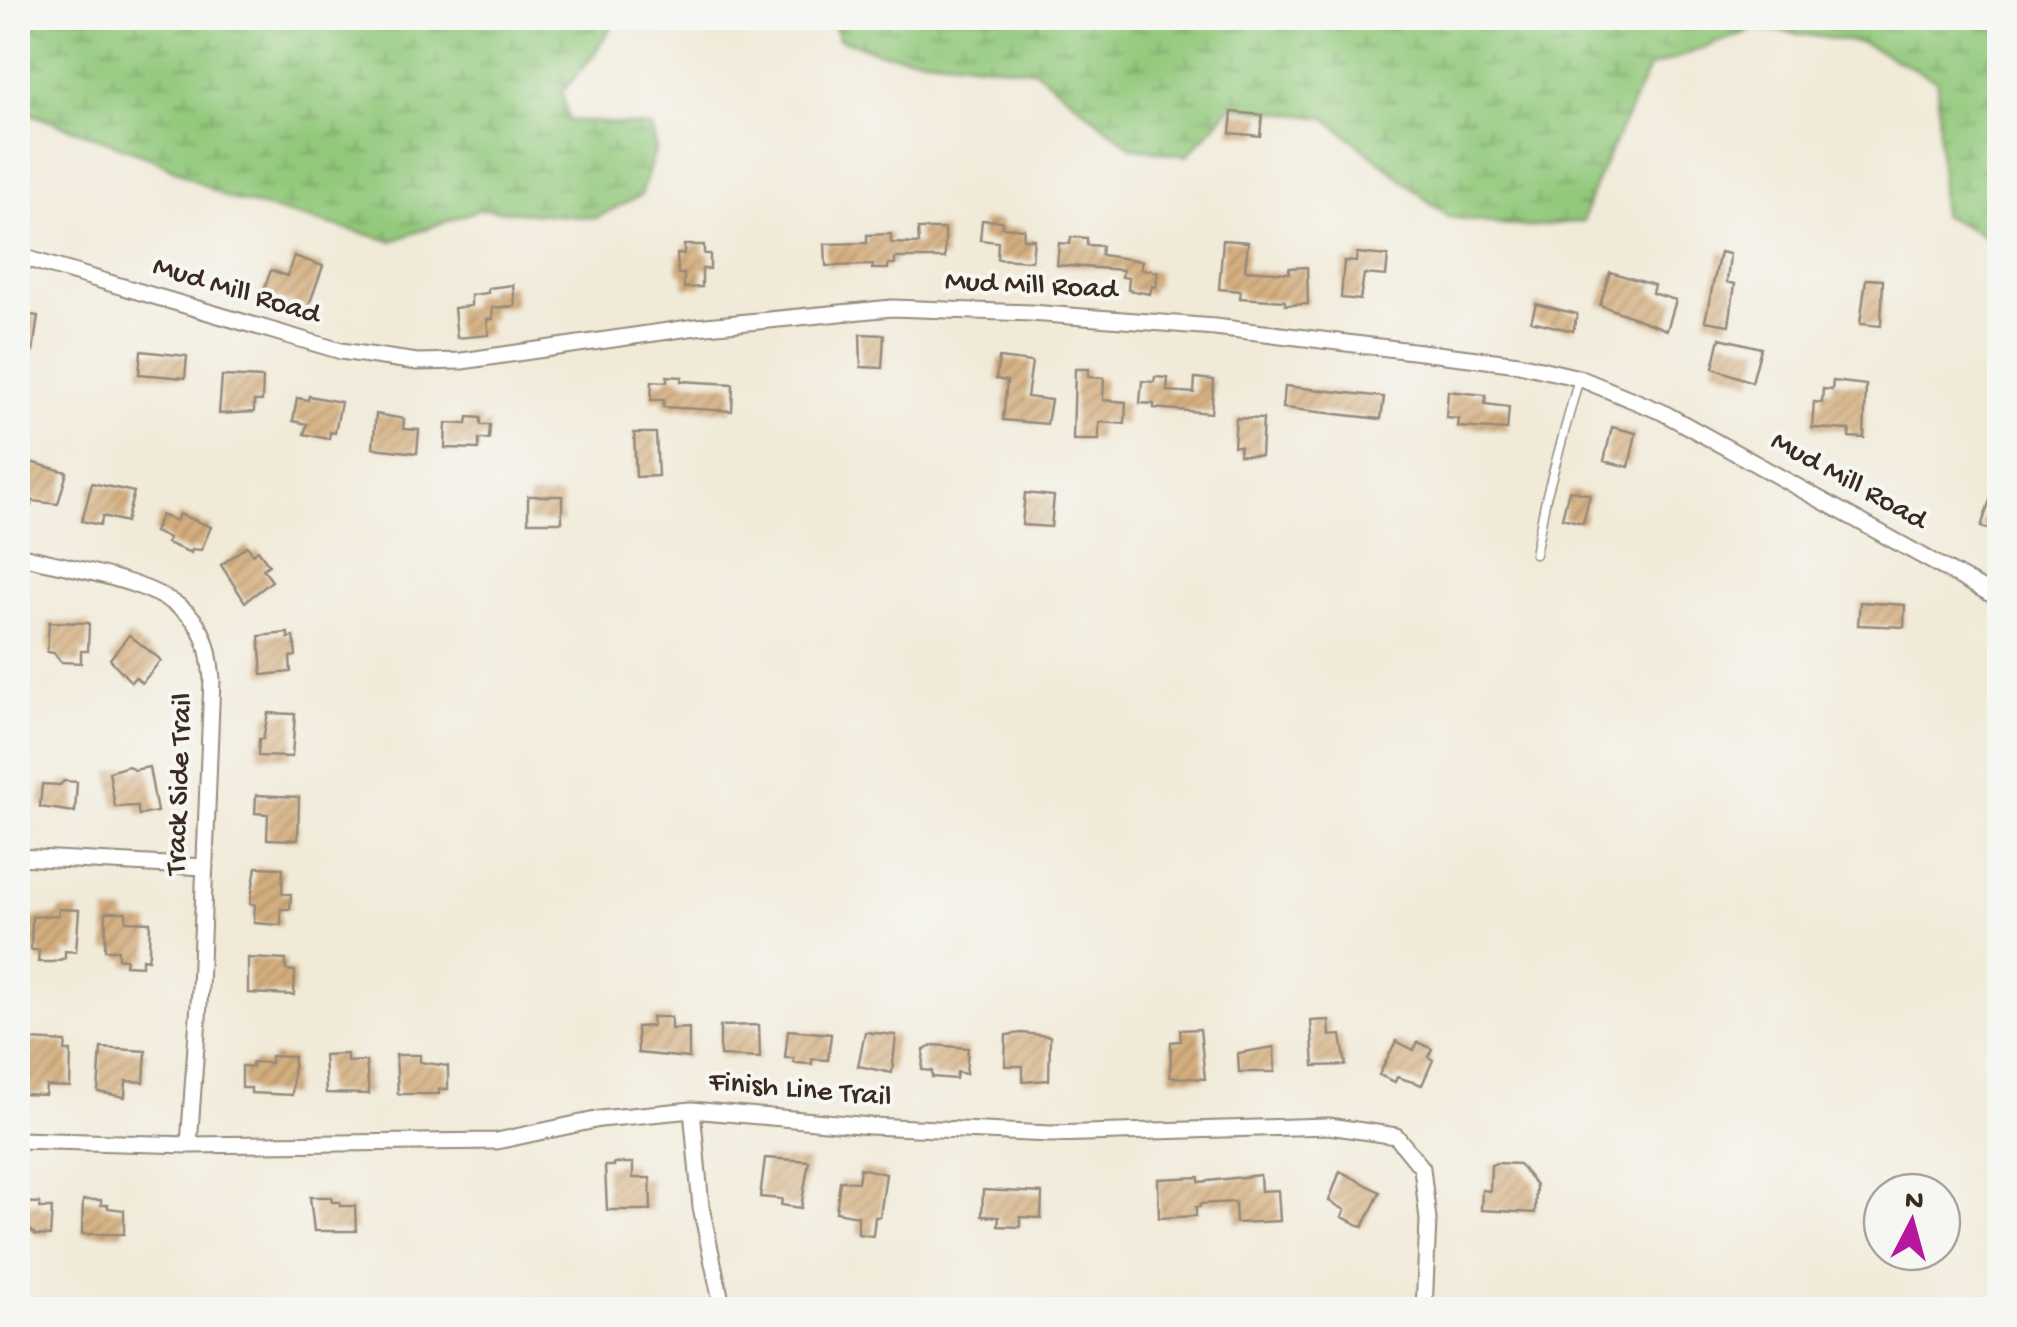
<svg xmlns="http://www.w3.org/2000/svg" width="2017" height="1327" font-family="'Gochi Hand',sans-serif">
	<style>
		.wetland { fill: url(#wetland-marsh); stroke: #677a4d; stroke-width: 2.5 }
		.building { fill: url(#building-hatch) }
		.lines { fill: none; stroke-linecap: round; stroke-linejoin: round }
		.lane-casing { stroke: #968a7b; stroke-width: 11 }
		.street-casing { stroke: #968a7b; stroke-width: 19 }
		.lane { stroke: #fff; stroke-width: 8 }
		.street { stroke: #fff; stroke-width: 15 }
		.labels { text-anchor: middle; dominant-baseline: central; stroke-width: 8; stroke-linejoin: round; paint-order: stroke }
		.street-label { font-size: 30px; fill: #3b2a1e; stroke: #f6f6f2 }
	</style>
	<defs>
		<pattern id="wetland-marsh" width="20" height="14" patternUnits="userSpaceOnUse" patternTransform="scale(2.5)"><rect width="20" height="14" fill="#93c97c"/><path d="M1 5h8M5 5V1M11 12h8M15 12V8" fill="none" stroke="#79a365"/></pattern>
		<pattern id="building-hatch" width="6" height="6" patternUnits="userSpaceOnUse" patternTransform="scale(2.5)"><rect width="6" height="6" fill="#d5af7f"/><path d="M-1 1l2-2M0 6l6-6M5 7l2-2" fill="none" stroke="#ae8f67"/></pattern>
	</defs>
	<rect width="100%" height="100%" fill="#f6f6f2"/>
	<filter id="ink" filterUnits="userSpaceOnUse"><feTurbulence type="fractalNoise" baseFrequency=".01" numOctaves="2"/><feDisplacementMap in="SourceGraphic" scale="20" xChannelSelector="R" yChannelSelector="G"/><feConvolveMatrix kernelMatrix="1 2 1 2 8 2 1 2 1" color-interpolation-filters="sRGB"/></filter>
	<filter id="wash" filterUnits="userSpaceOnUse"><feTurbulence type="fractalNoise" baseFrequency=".0048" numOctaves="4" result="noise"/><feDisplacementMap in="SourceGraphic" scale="40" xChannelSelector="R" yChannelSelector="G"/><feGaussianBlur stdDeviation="2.25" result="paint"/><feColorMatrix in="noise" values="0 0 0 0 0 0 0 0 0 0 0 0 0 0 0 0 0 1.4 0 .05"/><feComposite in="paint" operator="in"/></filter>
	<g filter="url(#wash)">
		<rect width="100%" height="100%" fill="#f1ead8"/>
		<path class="wetland" d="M18 18H617L592 57 562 92 568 120 651 127 656 147 641 195 596 218 480 209 392 241 228 198 150 157 18 109Z
			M832 18H1999V243L1942 215 1937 80 1862 43 1757 28 1649 68 1595 184 1583 221 1526 227 1448 217 1326 118 1232 106 1187 156 1131 147 1035 70 881 53 839 39Z"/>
		<g id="blocks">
			<path class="building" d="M1232 112 1262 115 1260 136 1230 133Z
				M982 220 1002 221V227L1024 229 1023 239H1034L1032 261 997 259 998 242 980 240Z
				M918 229H945V258H895V264H888V269H872L873 265 826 266 825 244 867 243V235L891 234V243L919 244Z
				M1071 237 1087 238V245L1102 246 1101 255 1142 261 1141 269 1158 272 1156 287 1152 286 1150 294 1128 290 1129 278 1122 277 1123 270 1057 265 1059 243 1070 244Z
				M1223 240 1248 242 1245 270 1289 273V268L1307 267 1308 304 1285 305V301L1240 298 1241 291 1219 289Z
				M684 245H704V254H710V269H702V287L684 288V274H678L677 254H684Z
				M1720 252 1730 254 1727 282 1735 284 1729 325 1705 321Z
				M1357 253 1388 256 1386 276 1364 274 1360 300 1341 298 1344 261 1356 262Z
				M294 256 323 266 308 308 262 295 271 270 287 276Z
				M1610 272 1654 285 1652 293 1676 300 1667 330 1600 305Z
				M1866 279 1883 280 1881 326 1860 324Z
				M513 285 515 306 492 308 493 319H487L489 335 457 338 454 308 471 306V295L488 293V288Z
				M1536 304 1577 314 1573 331 1531 321Z
				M18 313 38 316 33 351 18 349Z
				M860 334 884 335 882 368 861 367Z
				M1720 338 1761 348 1752 382 1713 368Z
				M141 351 187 356 185 378 139 374Z
				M999 358 1032 362 1027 397 1051 400 1047 424 1003 420 1007 381 996 379Z
				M1075 369H1089L1088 377 1104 378 1103 400 1126 402 1125 424 1099 422V440H1073Z
				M222 376 263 378 262 401H254V412L219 414Z
				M667 376 682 377 681 381 733 384 732 411 663 407 664 400H651L652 381 667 382Z
				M1155 377 1168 378 1167 391 1194 393 1195 378 1214 380 1211 413 1154 408V404L1140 403 1142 381 1154 382Z
				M1833 381 1866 385 1864 438 1849 437 1850 430 1812 428 1814 402 1822 403 1823 389 1832 390Z
				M1285 386 1384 397 1381 419 1283 408Z
				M1448 391 1486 395 1485 404 1509 407 1507 430 1458 427 1459 419 1446 418Z
				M309 396 341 402 335 433 330 432 329 439 304 434 307 424 293 421 297 398 308 400Z
				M376 414 404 419 403 429 419 430 417 453 373 448Z
				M468 417 481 418V425H490L489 439H479V449L445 448 446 423 467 424Z
				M1236 418 1263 419 1261 456 1239 455 1240 446H1234Z
				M1612 427 1636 433 1629 467 1604 461Z
				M634 433H656L658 476 636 477Z
				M23 460 67 472 58 504 32 501 31 506 18 502V479Z
				M1997 479 2000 522 1996 532 1981 527Z
				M92 483 134 492 126 522 103 516 100 525 82 521Z
				M1569 490 1590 495 1583 523 1562 518Z
				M1025 493 1054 496 1051 527 1022 525Z
				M528 496H562V522H528Z
				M179 514 211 527 201 550 192 549 191 553 167 543 169 538 154 532 161 515 176 521Z
				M247 546 253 554 258 550 269 565 263 569 272 581 245 602 221 565Z
				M1860 602 1905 605 1904 627 1858 625Z
				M49 622 89 623 88 651H81V663L61 662 54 653 47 652Z
				M288 633V638L294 637 296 656 290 657 291 672 262 675 259 636Z
				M129 635 161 660 142 683 135 677 131 682 110 659Z
				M268 713 295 714 292 757 258 756 259 739H263Z
				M128 766 134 770 149 767 157 812 139 815 137 806 115 807 109 772Z
				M64 781 77 782 75 812 40 807 42 784 60 785Z
				M256 795 299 797 298 840 267 839 268 814 255 813Z
				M256 867 283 868 282 894H291L290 909H281V925L254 923 255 904H250Z
				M59 909 79 910 76 952 65 951V958L53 962H38L39 950H31L32 917 58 915Z
				M106 912H126V921L150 922 149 952 148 960 142 959V966L125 965 126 959 118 958V950H105Z
				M248 958 286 960V970L295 971 294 995 248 993Z
				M652 1017H671V1029L689 1028V1058L638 1053 637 1027 652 1026Z
				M1329 1020 1330 1036 1341 1035 1346 1065 1314 1066 1311 1021Z
				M759 1025 760 1058 720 1056V1026Z
				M1200 1029 1205 1079 1170 1077 1171 1042 1181 1041 1180 1030Z
				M788 1030 831 1034 828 1060 812 1059V1064L794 1063V1058H785Z
				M865 1032 896 1035 892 1073 858 1066Z
				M1022 1033 1050 1036 1049 1080 1023 1082V1066H1005L1006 1035Z
				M29 1040 66 1042 65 1051H71L70 1087 46 1086 45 1095 23 1094Z
				M1396 1041 1414 1050 1418 1042 1432 1049 1428 1057 1433 1060 1422 1085 1397 1077 1395 1082 1379 1075Z
				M934 1045 968 1048 966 1074 957 1072 956 1079 932 1077V1071L922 1070 924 1050Z
				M1274 1047 1275 1072H1239L1238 1053Z
				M101 1048 146 1051 144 1082 126 1081 125 1097 98 1092Z
				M347 1054V1062L366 1061 369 1094 326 1093 324 1055Z
				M396 1055H420V1062L448 1066V1089H439V1094H398Z
				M271 1056 294 1057 292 1095 251 1093V1088H242V1066L252 1067V1062L271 1063Z
				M765 1158 809 1161 801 1208 781 1205 782 1199 760 1197Z
				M614 1163H633V1178H650L651 1210H607L605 1166H614Z
				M1496 1163 1519 1164 1536 1185 1535 1213 1481 1210 1482 1190 1490 1191 1491 1165Z
				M860 1168 886 1174 880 1217H875L873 1236 858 1234V1216L836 1212 840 1181 858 1182Z
				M1340 1171 1380 1192 1363 1227 1342 1217 1345 1210 1329 1201Z
				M1260 1175 1261 1191 1278 1190 1280 1221 1236 1223 1235 1202 1200 1204V1207H1196V1216L1159 1218 1158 1179 1199 1177V1182Z
				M983 1190 1042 1193 1041 1218 1020 1217V1227L998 1226 999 1217 982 1216Z
				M310 1197H331L332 1202H340V1206H355L356 1231H314Z
				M83 1200H101V1205H108V1208L124 1210V1234H82Z
				M18 1202 40 1203V1208H52L50 1236 36 1235 27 1227H20Z"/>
		</g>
	</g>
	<g filter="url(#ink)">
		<use href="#blocks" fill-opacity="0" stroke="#968a7b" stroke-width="2.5"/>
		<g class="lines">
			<defs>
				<path id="lane" d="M1535 554 1546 498 1579 378"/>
				<path id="street" d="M18 256 341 351 417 362 462 361 696 327 892 308 1031 313 1215 327 1519 364 1579 378 1662 412 2000 599
					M18 555C66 568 171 581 198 626 208 642 210 660 212 679L200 989 189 1145
					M18 857 205 867
					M692 1110 701 1207 723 1310
					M18 1140 189 1145 497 1141 600 1119 692 1110 870 1126 1051 1134 1329 1126 1396 1136 1422 1168 1428 1220 1424 1310"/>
			</defs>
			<use href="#lane" class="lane-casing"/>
			<use href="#street" class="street-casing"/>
			<use href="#lane" class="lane"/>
			<use href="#street" class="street"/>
		</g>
	</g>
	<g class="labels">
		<g class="street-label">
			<text transform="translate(1031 287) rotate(3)">Mud Mill Road</text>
			<text transform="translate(236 292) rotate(17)">Mud Mill Road</text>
			<text transform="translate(1848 482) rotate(29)">Mud Mill Road</text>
			<text transform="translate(181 784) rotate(-88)">Track Side Trail</text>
			<text transform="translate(800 1091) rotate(5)">Finish Line Trail</text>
		</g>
	</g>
	<rect width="2017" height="1327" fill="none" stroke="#f6f6f2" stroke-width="60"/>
	<g transform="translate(1912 1222) rotate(6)"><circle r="48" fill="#f6f6f2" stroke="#aba49d" stroke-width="2.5"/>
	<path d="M0-8L18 38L0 25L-18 38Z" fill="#b5179e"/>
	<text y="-15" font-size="28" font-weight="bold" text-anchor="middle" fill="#3b2a1e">N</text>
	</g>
</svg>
